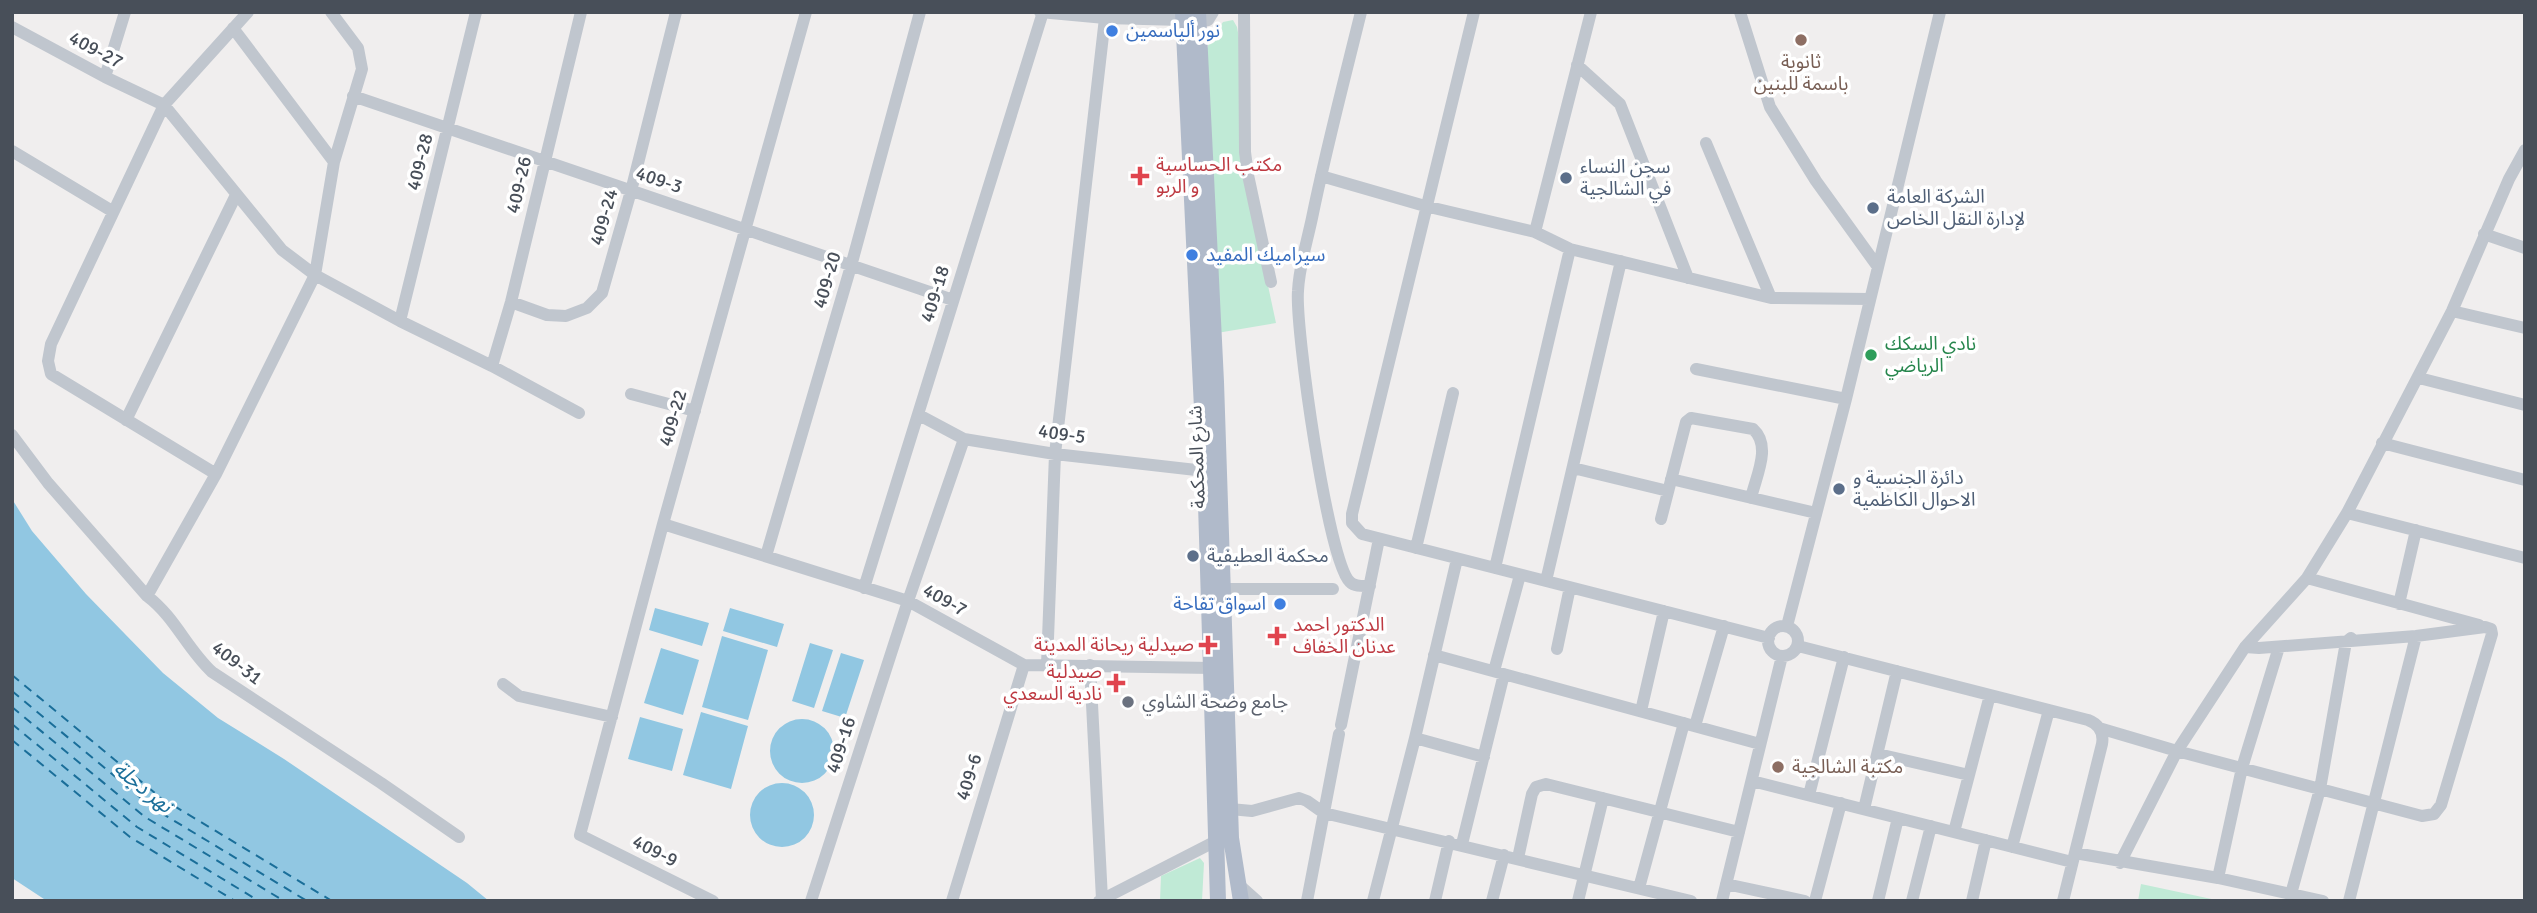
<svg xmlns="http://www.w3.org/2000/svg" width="2537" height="913" font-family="Signika,'Noto Sans Arabic',sans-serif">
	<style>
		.green { fill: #c0ead6 }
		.water { fill: #91c7e2 }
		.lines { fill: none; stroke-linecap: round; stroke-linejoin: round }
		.ferry { stroke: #1a6e99; stroke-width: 2; stroke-dasharray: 9 7; stroke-linecap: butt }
		.minor { stroke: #c0c6ce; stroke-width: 12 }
		.major { stroke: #b0baca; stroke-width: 16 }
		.shop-dot { fill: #3f7fe0; stroke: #fff; stroke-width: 2.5 }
		.education-dot { fill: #8d6e63; stroke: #fff; stroke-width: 2.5 }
		.health-dot { fill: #e0444e; stroke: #fff; stroke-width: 2.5 }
		.service-dot { fill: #5c6f8a; stroke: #fff; stroke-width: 2.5 }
		.leisure-dot { fill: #2e9e5b; stroke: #fff; stroke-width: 2.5 }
		.worship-dot { fill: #6b7280; stroke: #fff; stroke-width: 2.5 }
		.labels { text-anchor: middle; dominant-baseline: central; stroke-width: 7; stroke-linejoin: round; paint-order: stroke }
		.shop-label { font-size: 19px; fill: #366cbe; stroke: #fff; text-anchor: start }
		.street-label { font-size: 19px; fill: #484f59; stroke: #fff }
		.education-label { font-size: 19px; fill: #785e54; stroke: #fff }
		.health-label { font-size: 19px; fill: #be3a42; stroke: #fff; text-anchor: start }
		.service-label { font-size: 19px; fill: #4e5e75; stroke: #fff; text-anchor: start }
		.leisure-label { font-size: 19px; fill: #27864d; stroke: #fff; text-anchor: start }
		.worship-label { font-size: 19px; fill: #5b616d; stroke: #fff; text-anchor: start }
		.water-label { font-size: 21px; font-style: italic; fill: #1a6e99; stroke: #fff }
	</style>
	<rect width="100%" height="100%" fill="#f0eeee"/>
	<path class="green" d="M1233 20 1237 27 1239 38 1243 169 1276 323 1217 333 1204 57 1209 43 1223 22Z
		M1200 858 1204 863 1202 901H1160L1161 876Z
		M2141 884 2221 901H2138Z"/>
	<path class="water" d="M12 499 32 531 86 594 163 673 218 718 284 759 467 883 489 901H47L12 878Z
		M655 608 709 623 702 646 649 630Z
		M730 608 784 624 777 647 723 631Z
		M722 636 768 650 748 720 702 707Z
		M810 643 833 650 814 708 792 701Z
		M661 648 699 660 683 715 644 703Z
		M841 653 864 660 845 718 822 711Z
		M701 712 748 726 731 789 683 775Z
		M640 717 683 729 672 771 628 759Z
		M770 751a32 32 0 1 1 64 0a32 32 0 1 1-64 0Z
		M750 815a32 32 0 1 1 64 0a32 32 0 1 1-64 0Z"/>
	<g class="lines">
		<path class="ferry" d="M12 675 161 798 332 901
			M12 691 153 808 307 901
			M12 707 145 817 284 901
			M12 724 137 827 259 901
			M12 740 130 837 235 901"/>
		<path class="minor" d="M1040 12 1105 18 1183 20
			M1244 12 1245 152 1248 175 1271 282
			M1361 12C1344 81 1326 149 1312 218 1307 242 1299 267 1298 291 1295 328 1328 562 1350 582 1355 587 1363 586 1370 586
			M1474 12 1352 514V523L1362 534 1769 638
			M1740 12 1770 107 1816 181 1878 267
			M1198 22 1208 20 1213 12
			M12 27 105 77 164 105 282 250 315 275 400 321 492 366 579 413
			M233 28 334 162
			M1577 65 1620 104 1688 278
			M105 77 125 12
			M353 96 953 300
			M1706 143 1771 298
			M12 151 112 211
			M1321 176 1425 206 1535 232 1570 249 1771 298 1870 299
			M1535 232 1591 12
			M2484 234 2525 248
			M511 302 547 315 566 316 587 308 602 293 631 191 676 12
			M2452 311 2525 328
			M400 321 476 12
			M492 366 511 302 581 12
			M1696 369 1846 399
			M2419 378 2525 405
			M631 394 695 411
			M919 415 964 439 1055 454 1205 471
			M126 420 236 195
			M12 435 48 483 147 596C175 617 187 649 212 672L381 783 459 837
			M2382 443 2525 480
			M1573 468 1668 491
			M216 474 51 374 48 361 51 344 164 105 248 12
			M1671 479 1816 513
			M2347 513 2525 558
			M1661 519 1686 422 1691 418 1753 429C1772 446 1756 476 1751 498
			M663 524 908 601 1024 665 1212 668
			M1416 548 1453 393
			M766 556 851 266 920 12
			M1495 568 1570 249
			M2307 578 2479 625
			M1546 581 1621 261
			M864 588 1043 12
			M1223 589H1333
			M147 596 216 474 315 275 334 162 362 69 358 48 331 12
			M2399 604 2416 530
			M1768 641a15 15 0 1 1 30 0a15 15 0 1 1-30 0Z
			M1787 626 1846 399 1940 12
			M1798 646 2088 720C2099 724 2104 733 2102 744L2063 901
			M1557 649 1570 587
			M1434 655 1760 744
			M1047 665 1055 454 1105 18
			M1090 665 1102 899
			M1494 671 1520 575
			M503 684 519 696 612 717
			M1641 711 1664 611
			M1341 725 1379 539
			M1695 726 1724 626
			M2099 728 2177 751 2422 816 2434 814 2441 805 2492 634 2491 629 2485 627 2416 636 2259 648 2245 647
			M1415 738 1484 757
			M1878 754 1969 775
			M1752 781 2072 862
			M1809 795 1844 657
			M1230 809 1252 811 1299 798 1307 801 1324 813 1691 901
			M1864 809 1897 671
			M1954 832 1990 695
			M1462 844 1504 674
			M2012 847 2049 710
			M2075 853 2218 878 2323 901
			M1518 858 1532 794 1536 787 1546 784 1739 832
			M2120 863 2177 751 2245 647 2307 578 2347 513 2452 311 2509 179 2525 150
			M2218 878 2242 768 2279 647
			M1238 884 1257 901
			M1726 884 1805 901
			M1639 888 1684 723
			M2291 894 2320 789 2346 642 2351 638
			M713 901 580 835 663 524 806 12
			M811 901 908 601 964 439
			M952 901 1024 665
			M1099 901 1218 840
			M1307 901 1339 734
			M1373 901 1415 738 1457 559
			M1435 901 1449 841
			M1492 901 1504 855
			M1578 901 1603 798
			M1722 901 1782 656
			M1815 901 1841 803
			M1878 901 1898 818
			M1912 901 1931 826
			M1972 901 1986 840
			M2349 901 2416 636"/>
		<path class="major" d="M1183 12 1205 471 1218 901
			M1198 12 1216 382 1231 838 1241 901"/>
	</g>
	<g class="shop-dot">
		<circle cx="1112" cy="31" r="7"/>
		<circle cx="1192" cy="255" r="7"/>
		<circle cx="1280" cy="604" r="7"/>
	</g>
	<g class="education-dot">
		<circle cx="1801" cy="40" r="7"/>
		<circle cx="1778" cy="767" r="7"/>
	</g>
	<g class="health-dot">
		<path d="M1136.5 165.5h7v7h7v7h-7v7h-7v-7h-7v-7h7z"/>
		<path d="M1273.5 625.5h7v7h7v7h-7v7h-7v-7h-7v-7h7z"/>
		<path d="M1204.5 634.5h7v7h7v7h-7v7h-7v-7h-7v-7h7z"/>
		<path d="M1112.5 672.5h7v7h7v7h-7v7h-7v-7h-7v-7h7z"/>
	</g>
	<g class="service-dot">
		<circle cx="1566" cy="178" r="7"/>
		<circle cx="1873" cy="208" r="7"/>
		<circle cx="1839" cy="489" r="7"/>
		<circle cx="1193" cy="556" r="7"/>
	</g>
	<circle class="leisure-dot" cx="1871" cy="355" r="7"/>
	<circle class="worship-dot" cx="1128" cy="702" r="7"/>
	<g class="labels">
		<g class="shop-label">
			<text x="1126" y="31">نور ألياسمين</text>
			<text x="1206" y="255">سيراميك المفيد</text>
			<text x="1266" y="604" text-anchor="end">اسواق تفاحة</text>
		</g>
		<g class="street-label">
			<text transform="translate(96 50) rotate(28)">409-27</text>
			<text transform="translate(420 162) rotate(-76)">409-28</text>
			<text transform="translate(659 180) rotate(19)">409-3</text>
			<text transform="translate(519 185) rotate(-77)">409-26</text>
			<text transform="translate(604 217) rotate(-74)">409-24</text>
			<text transform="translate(827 280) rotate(-74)">409-20</text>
			<text transform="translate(935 294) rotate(-73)">409-18</text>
			<text transform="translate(673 418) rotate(-74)">409-22</text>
			<text transform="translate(1062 434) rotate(8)">409-5</text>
			<text transform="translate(1197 457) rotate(-92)">شارع المحكمة</text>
			<text transform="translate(945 600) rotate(29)">409-7</text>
			<text transform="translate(237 663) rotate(38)">409-31</text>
			<text transform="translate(841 745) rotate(-72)">409-16</text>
			<text transform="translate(969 777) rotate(-73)">409-6</text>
			<text transform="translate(655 851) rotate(27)">409-9</text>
		</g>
		<g class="education-label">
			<text x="1801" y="62">ثانوية<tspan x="1801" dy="22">باسمة للبنين</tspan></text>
			<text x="1792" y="767" text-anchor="start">مكتبة الشالجية</text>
		</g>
		<g class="health-label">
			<text x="1156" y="165">مكتب الحساسية<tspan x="1156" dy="22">و الربو</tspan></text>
			<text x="1293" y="625">الدكتور احمد<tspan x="1293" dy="22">عدنان الخفاف</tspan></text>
			<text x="1194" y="645" text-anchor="end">صيدلية ريحانة المدينة</text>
			<text x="1102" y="672" text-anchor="end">صيدلية<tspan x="1102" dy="22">نادية السعدي</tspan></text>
		</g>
		<g class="service-label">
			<text x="1580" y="167">سجن النساء<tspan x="1580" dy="22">في الشالجية</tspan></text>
			<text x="1887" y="197">الشركة العامة<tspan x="1887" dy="22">لإدارة النقل الخاص</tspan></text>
			<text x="1853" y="478">دائرة الجنسية و<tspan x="1853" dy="22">الاحوال الكاظمية</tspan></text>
			<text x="1207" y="556">محكمة العطيفية</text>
		</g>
		<g class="leisure-label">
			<text x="1885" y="344">نادي السكك<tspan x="1885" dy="22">الرياضي</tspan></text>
		</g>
		<g class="worship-label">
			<text x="1142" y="702">جامع وضحة الشاوي</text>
		</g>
		<g class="water-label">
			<text transform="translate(143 787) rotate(39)">نهر دجلة</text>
		</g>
	</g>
	<rect width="2537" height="913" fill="none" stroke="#484f59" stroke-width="28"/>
</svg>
